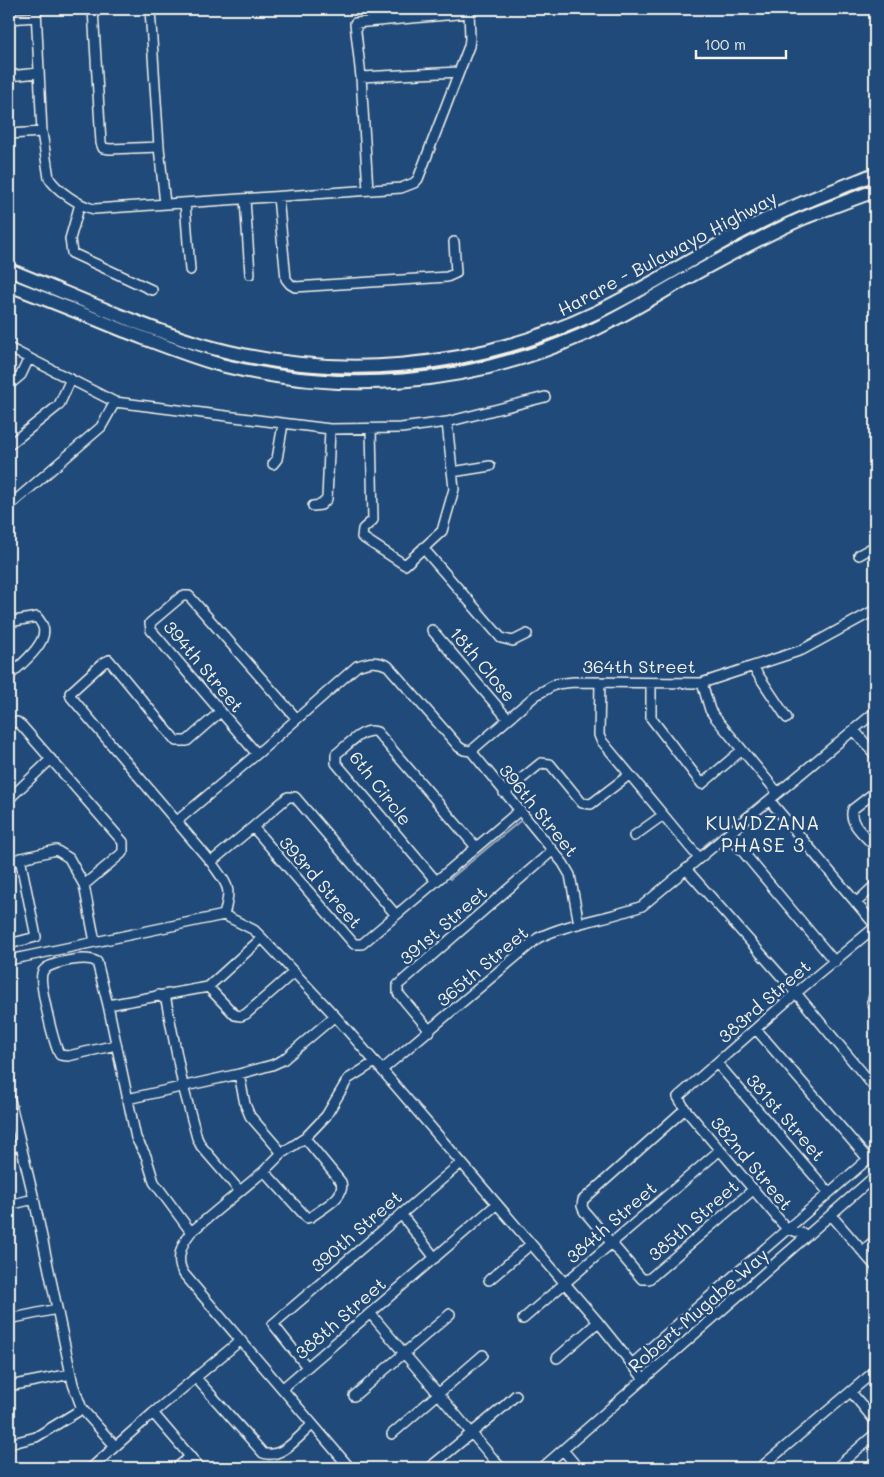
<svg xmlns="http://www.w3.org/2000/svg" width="884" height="1477" font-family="Mali,sans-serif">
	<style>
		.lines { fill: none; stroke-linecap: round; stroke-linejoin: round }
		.stream { stroke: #9cacbb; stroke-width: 2 }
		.minor-casing { stroke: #f4f1e8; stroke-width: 12 }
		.highway-casing { stroke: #f4f1e8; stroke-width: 16 }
		.minor { stroke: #1f4a7a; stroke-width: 9 }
		.highway { stroke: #1f4a7a; stroke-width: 12 }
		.labels { text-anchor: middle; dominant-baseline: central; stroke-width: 5; stroke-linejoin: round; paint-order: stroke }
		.street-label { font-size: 18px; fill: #f4f1e8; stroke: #1f4a7a }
		.neighbourhood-label { font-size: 19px; letter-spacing: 1px; fill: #f4f1e8; stroke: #1f4a7a }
	</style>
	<rect width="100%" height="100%" fill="#1f4a7a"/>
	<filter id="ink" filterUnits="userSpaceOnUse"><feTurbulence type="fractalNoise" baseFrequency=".02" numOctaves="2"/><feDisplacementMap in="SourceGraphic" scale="10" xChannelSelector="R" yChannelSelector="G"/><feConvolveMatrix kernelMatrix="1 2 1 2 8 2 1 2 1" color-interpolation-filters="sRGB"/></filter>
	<g filter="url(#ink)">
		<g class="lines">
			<path class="stream" d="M801 645 820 635
				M594 677 628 678
				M696 679 727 670
				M769 808 851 904
				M704 846 759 801
				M450 879 520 821
				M397 907 404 904
				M772 1220 779 1227"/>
			<defs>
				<path id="minor" d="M36 9 42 132 49 178C56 190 80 206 94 209L401 188 414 183 418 179 469 46 470 39 469 9
					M93 9 101 143 103 148 110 149 159 147
					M150 9 159 147 165 204
					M9 19 36 17
					M9 76 39 73
					M361 77 459 72
					M9 134 42 132
					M368 190 361 77 355 23 469 13
					M278 197 286 279 290 284 295 287 447 277 456 273 454 242
					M245 199 250 274
					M185 203 190 270
					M80 204 70 239 72 253 152 290
					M9 348 115 402 330 429 401 428 447 422 545 397
					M9 385 21 375 29 358
					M371 429 373 520 363 529 362 537 405 565 442 531 454 489 447 422
					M9 445 59 405 71 379
					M273 464 277 459 283 424
					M452 472 490 466
					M9 506 101 427 115 402
					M313 506 321 505 327 499 330 429
					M423 548 501 638 513 641 527 634
					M859 555 875 546
					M9 622 37 617C39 620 42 623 43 627 49 643 19 666 9 676
					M432 630 508 719
					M753 667 787 718
					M600 682 599 735 601 740 699 858
					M702 683 710 710 714 716 778 793
					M651 684V718L702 784 742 750
					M220 712 187 741H176L109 660 103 663 70 693 71 697 211 862 253 827 354 944H362L519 811
					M9 723 17 722 22 726 123 842V851L121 854 84 885
					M854 730 875 755
					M471 751 536 695 556 684 574 682 702 683 802 650 875 610
					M471 751 563 863 570 875 579 924
					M257 754 151 630 150 623 182 596H189L297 719
					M875 792 853 809C847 823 867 837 875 847
					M504 793 541 763 550 764 582 803 591 804 629 775
					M9 799 51 759
					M770 801 875 925
					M177 821 257 754 357 666C369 662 376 660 388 666L459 747 464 750 471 751
					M253 827 288 797H295L396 915
					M728 834 835 962
					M634 836 663 815
					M9 861 56 850 69 858 84 885 95 942
					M211 862C228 887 232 885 224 915L254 930 262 938 335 1016 382 1070 598 1322 644 1379
					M686 869 796 993 875 1088
					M436 881 336 763V754C347 746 364 726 377 732L476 847
					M856 903 875 885
					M9 944 36 937 20 858
					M9 960 224 915
					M208 987 235 1015 241 1016 246 1014 294 972
					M875 994 872 1002 875 1008
					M158 995 166 1000 183 1086 197 1138 201 1146 239 1190
					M108 1005 208 987 262 938
					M756 1029 868 1159
					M430 1031 398 993V985L552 851
					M116 1045 68 1056 60 1055C54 1046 39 983 42 974 42 971 44 970 46 968 56 962 87 955 97 962L108 1005 136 1138 146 1156 154 1182 191 1232
					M717 1063 829 1193
					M382 1070 538 938C571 922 608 919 642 906L875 712
					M239 1074 245 1104 250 1116 282 1153
					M9 1096 34 1199 73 1384 82 1409 115 1446
					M127 1099 239 1074 272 1065 283 1060 335 1016
					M685 1109 583 1200 582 1206 584 1211 642 1279H649L754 1189
					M9 1148 21 1145
					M264 1171 307 1218 311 1217C322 1208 346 1198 341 1182L305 1138
					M9 1205 34 1199
					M401 1214 435 1258
					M831 1215 875 1266
					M808 1235 787 1229 685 1109 678 1097 796 993 875 927
					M863 1251 875 1240
					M489 1280 531 1244
					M370 1313 501 1468
					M9 1319 57 1309
					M523 1319 720 1150
					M557 1358 598 1322
					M632 1364 875 1153
					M307 1367 273 1324 461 1163
					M196 1378 263 1453C281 1460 299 1436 312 1425
					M9 1386 71 1374
					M283 1388 497 1204
					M851 1392 875 1421
					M354 1396 450 1314
					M153 1413 200 1468
					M392 1434 483 1355
					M9 1444 36 1437 82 1409
					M563 1450 578 1468
					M91 1468 153 1413 241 1340
					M176 1468 190 1457
					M350 1468 184 1274C175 1261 181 1244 191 1232L264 1171 282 1153 305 1138 326 1116 348 1079 375 1062
					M429 1468 502 1408 516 1395
					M542 1468 875 1176
					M760 1468 875 1371
					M836 1468 875 1434"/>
				<path id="highway" d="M9 270C72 295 134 324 199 344 331 383 473 371 597 312 649 287 697 255 747 229 789 207 832 191 875 174
					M9 285C48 300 86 315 125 331 157 343 189 356 221 365 341 395 467 386 580 336 620 319 656 295 694 274 731 254 768 233 806 217 829 208 852 199 875 191"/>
			</defs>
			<use href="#minor" class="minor-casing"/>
			<use href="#highway" class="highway-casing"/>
			<use href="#minor" class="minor"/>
			<use href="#highway" class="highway"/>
		</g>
	</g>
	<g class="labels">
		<g class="street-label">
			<text transform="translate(667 253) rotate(-28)">Harare - Bulawayo Highway</text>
			<text transform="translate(483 664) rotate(50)">18th Close</text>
			<text transform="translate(204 666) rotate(50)">394th Street</text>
			<text x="639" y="666">364th Street</text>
			<text transform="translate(381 788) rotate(52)">6th Circle</text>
			<text transform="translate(539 810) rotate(51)">396th Street</text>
			<text transform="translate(321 882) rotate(49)">393rd Street</text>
			<text transform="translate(443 925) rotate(-41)">391st Street</text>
			<text transform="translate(482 966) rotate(-40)">365th Street</text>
			<text transform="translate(764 1001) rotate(-41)">383rd Street</text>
			<text transform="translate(786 1117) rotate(49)">381st Street</text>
			<text transform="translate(752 1163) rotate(50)">382nd Street</text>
			<text transform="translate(693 1220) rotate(-41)">385th Street</text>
			<text transform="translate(611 1222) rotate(-41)">384th Street</text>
			<text transform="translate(356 1231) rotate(-41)">390th Street</text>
			<text transform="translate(698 1310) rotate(-41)">Robert Mugabe Way</text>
			<text transform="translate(340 1318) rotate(-41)">388th Street</text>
		</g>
		<g class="neighbourhood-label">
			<text x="763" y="822">KUWDZANA<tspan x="763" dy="22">PHASE 3</tspan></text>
		</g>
	</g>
	<rect width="884" height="1477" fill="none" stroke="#1f4a7a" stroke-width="30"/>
	<rect x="15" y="15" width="854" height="1447" fill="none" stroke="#f4f1e8" stroke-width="2" filter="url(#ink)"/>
	<path d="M696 50v8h90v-8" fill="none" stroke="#f4f1e8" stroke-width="2.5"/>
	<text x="704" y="50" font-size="15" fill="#f4f1e8" stroke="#1f4a7a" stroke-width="4" paint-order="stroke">100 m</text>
</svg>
